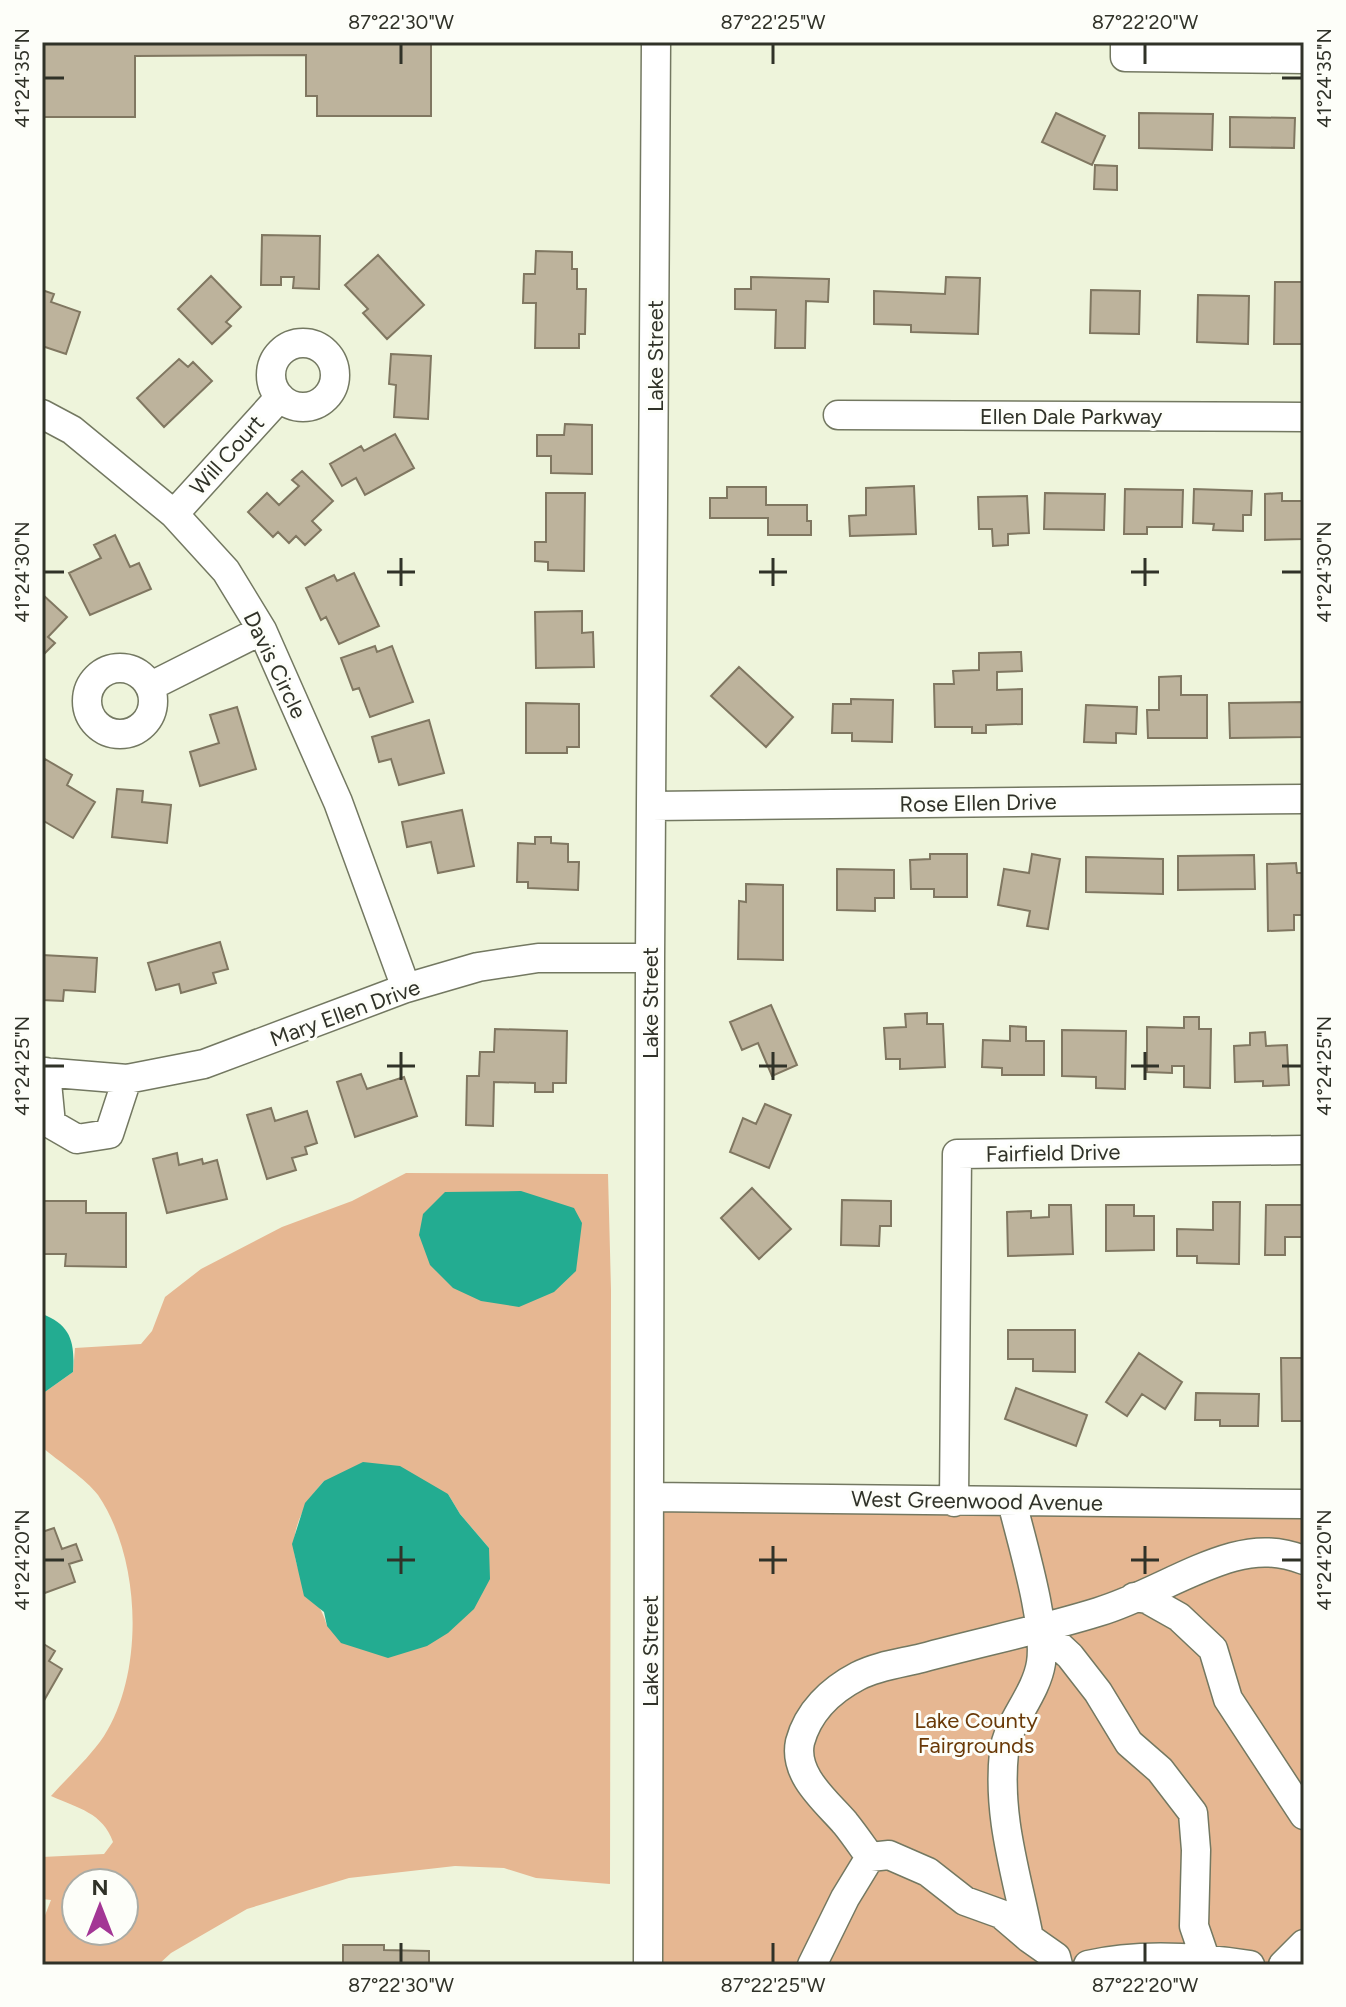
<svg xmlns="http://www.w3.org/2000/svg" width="1346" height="2007" font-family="Figtree,sans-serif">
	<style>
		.green { fill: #e6b792; fill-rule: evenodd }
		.water { fill: #23ac91 }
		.building { fill: #bdb39c; stroke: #807761; stroke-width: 2 }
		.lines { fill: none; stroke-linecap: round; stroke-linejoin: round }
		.minor-casing { stroke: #737861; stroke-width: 31 }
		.minor { stroke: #fff; stroke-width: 28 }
		.ticks { fill: none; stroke: #303228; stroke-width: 3 }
		.labels { text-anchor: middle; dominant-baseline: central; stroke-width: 6; stroke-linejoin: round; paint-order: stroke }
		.street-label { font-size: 22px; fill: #303228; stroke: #fdfef9 }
		.park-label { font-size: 22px; fill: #693907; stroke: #fdfef9 }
		.neatline { fill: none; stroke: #303228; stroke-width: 3 }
		.ticks-label { font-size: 20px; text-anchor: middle; fill: #303228 }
	</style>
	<rect width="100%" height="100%" fill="#eef4db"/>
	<path class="green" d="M406 1173 608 1174 611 1290 610 1884 536 1878 504 1868 455 1866 349 1878 247 1909 171 1953 158 1965H42V1923L51 1900 42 1899V1857L104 1854 113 1842C103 1813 78 1808 51 1796 68 1777 90 1757 104 1736 145 1672 141 1558 98 1495 86 1479 58 1461 42 1447V1394L73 1372 75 1348 141 1344 152 1331 165 1297 201 1269 282 1227 352 1201ZM324 1481 448 1494 460 1514 489 1548 327 1626C321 1604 306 1588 298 1568 286 1535 303 1505 324 1481ZM76 1883H124V1931H76Z
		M648 1499 1304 1500V1965H648Z"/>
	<path class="water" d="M521 1191 574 1208 582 1223 576 1271 554 1292 519 1307 481 1301 453 1288 430 1265 419 1235 423 1214 445 1192Z
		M42 1314C71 1325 75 1342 73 1372L42 1394Z
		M363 1462 400 1466 448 1494 460 1514 489 1548 490 1579 474 1609 448 1633 427 1646 388 1658 341 1643 327 1626 324 1612 304 1596 292 1544 305 1503 324 1481Z"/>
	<path class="building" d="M42 42H431V116H317V96H306V55L135 56V117H42Z
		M1056 113 1105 136 1092 165 1042 142Z
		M1139 113 1213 114 1212 150 1139 148Z
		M1230 117 1295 118 1294 148 1230 147Z
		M1095 165 1117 166V190L1094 189Z
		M262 235 320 236 319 289 293 288 294 277H281V285H261Z
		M536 251 572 252V269H577V289H586L585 334H579V348H535L536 303H523L524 274H535Z
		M378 255 424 305 387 339 363 313 368 309 345 285Z
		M211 276 241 307 226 322 231 326 212 344 178 309Z
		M751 277 829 279 828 302 806 301 805 348H775L776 310 735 309V289H751Z
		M946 277 980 278 978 334 911 332V325L874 324V291L945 294Z
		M1275 282H1303V344H1274Z
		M42 290 54 294 51 302 80 312 66 354 42 346Z
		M1091 290 1140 291 1139 334 1090 333Z
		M1198 295 1249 296 1248 344 1197 342Z
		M391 354 431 356 428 419 394 417 396 385 389 384Z
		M179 359 188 367 193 362 212 381 164 427 137 398Z
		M565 424 592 425V474L551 473V456H537V435H564Z
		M395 434 414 468 365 495 356 478 342 486 330 464 361 446 364 451Z
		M302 471 333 501 312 521 321 530 305 545 296 536 289 543 278 532 273 537 248 512 267 493 279 505 299 486 292 480Z
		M914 486 916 534 850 536 849 516 866 515V488Z
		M727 487H766V505H807V521H811V535H768V518H710V498H727Z
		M1125 489 1183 490 1182 527H1147V534H1124Z
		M1194 489 1252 491 1251 515H1243V531L1213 530 1214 524 1193 523Z
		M546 493H585L584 571 548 570V562L535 561V542H546Z
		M1045 493 1105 494 1104 530 1044 529Z
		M1282 493V501H1304V539L1265 540V494Z
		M1027 496 1029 533 1008 534V545L993 546 992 529H979L978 497Z
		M115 535 130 567 139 563 151 589 90 615 69 573 101 558 94 545Z
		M354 573 379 626 339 644 326 617 321 620 306 588 334 575 337 581Z
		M42 594 67 617 48 637 55 643 42 656Z
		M582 611V633L593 632 594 667 536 668 535 612Z
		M375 646 377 652 392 646 413 702 370 717 359 688 353 690 341 658Z
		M1021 652 1022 671 997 672V690L1022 689V724L986 725V733H972V727H935L934 684H954L953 671 979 670V653Z
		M739 667 793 717 766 747 711 696Z
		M1181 676V695H1207V738H1148L1147 710H1159V677Z
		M851 699 893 700 892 742 852 741V733H832L833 704H851Z
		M1304 702V737L1230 738 1229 703Z
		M526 703 579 704V747H567V753H526Z
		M1086 705 1137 707 1136 734 1116 733V743L1084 742Z
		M237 707 256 769 200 786 190 752 219 743 210 715Z
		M429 720 444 773 399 785 391 759 379 762 372 737Z
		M45 759 72 775 67 785 95 802 73 838 42 820V763Z
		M117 789 143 791 142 802 171 805 167 843 112 837Z
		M462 810 474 866 438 873 431 842 407 847 402 822Z
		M535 837H551V843L568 844V862H579L578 890 528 888V882H517L518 843 535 844Z
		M930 854H967V897H934V889H911L910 860 930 859Z
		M1032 854 1060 859 1048 929 1027 926 1030 911 998 905 1004 869 1029 873Z
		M1254 855 1255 889 1178 890V856Z
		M1086 857 1163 859V894L1086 892Z
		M1296 863 1297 873H1304V915H1294V930L1268 931 1267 864Z
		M837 869 894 870V898H875V911L837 910Z
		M746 884 783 885V960L738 959 739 901 746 902Z
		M220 942 228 969 213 973 216 983 181 993 179 984 156 990 148 963Z
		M42 955 97 958 95 992 64 990 63 1001 42 1000Z
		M771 1005 797 1065 772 1076 758 1043 742 1050 730 1022Z
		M927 1013V1024H943L945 1067 900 1069V1059H886L884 1028 906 1027 905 1014Z
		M1184 1017H1199V1029H1211L1210 1088 1184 1087V1066H1172V1073L1147 1072V1027L1184 1028Z
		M1010 1026 1026 1027V1041H1044V1075H1002V1068L982 1067 983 1040 1010 1041Z
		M495 1029 567 1031 566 1083H553V1092H535V1083L494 1082 493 1126 466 1125 467 1076H479L480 1052H494Z
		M1062 1030 1126 1031 1125 1089 1096 1088V1077L1062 1076Z
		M1265 1032 1266 1046 1287 1045 1289 1085 1263 1086V1081L1235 1082 1234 1046 1250 1045V1033Z
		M361 1074 367 1089 404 1077 417 1116 355 1137 337 1082Z
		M765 1104 791 1115 769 1168 730 1152 743 1118 756 1124Z
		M271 1108 275 1121 307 1111 317 1143 305 1147 307 1154 292 1158 296 1170 267 1179 247 1115Z
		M177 1153 179 1165 202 1159 203 1164 217 1160 227 1199 167 1213 153 1159Z
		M752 1188 791 1229 759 1259 721 1218Z
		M842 1200 891 1201V1226H880L879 1246 841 1245Z
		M42 1201H86V1213H126V1267L65 1266 66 1254H42Z
		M1213 1202H1240L1239 1264 1197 1263V1256H1177V1229L1213 1230Z
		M1049 1205H1071L1073 1254 1008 1256 1007 1212 1031 1211V1218L1049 1217Z
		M1106 1205H1134V1216H1154V1250L1106 1251Z
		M1266 1205H1304V1237H1285V1255H1265Z
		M1008 1330H1075V1372L1033 1371V1359H1008Z
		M1139 1353 1182 1382 1165 1409 1142 1394 1127 1416 1106 1402Z
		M1281 1358H1304V1421H1282Z
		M1016 1388 1087 1415 1076 1446 1005 1419Z
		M1196 1393 1259 1394 1258 1426H1220V1420H1195Z
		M54 1528 62 1549 76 1544 82 1560 69 1564 75 1582 42 1594V1532Z
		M42 1643 55 1651 49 1661 62 1669 42 1704Z
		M343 1945H384V1950L429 1951V1965H343Z"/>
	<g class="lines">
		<defs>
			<path id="minor" d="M1125 42V57L1304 59
				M271 375a32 32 0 1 1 64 0a32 32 0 1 1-64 0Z
				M42 414 72 430 174 514 226 571 262 630 338 802 406 988
				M838 415 1304 417
				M174 514 280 397
				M87 701a33 33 0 1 1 66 0a33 33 0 1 1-66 0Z
				M151 686 262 630
				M652 806 1304 799
				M42 1072 127 1079 204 1064 406 988 478 967 538 958H650
				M46 1072 51 1124 77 1139 109 1134 127 1079
				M650 1497 1304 1504
				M954 1502 957 1154 1304 1150
				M1012 1502C1022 1543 1047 1624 1041 1663 1036 1695 1007 1723 1004 1752 997 1818 1017 1875 1029 1938
				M1134 1597 1147 1599 1179 1617 1213 1649 1228 1699 1304 1815
				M1041 1629 1070 1656 1098 1692 1129 1743 1160 1770 1193 1813 1196 1850 1194 1926 1206 1961
				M870 1857 889 1855 928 1872 965 1901 1001 1914 1029 1938 1056 1957 1058 1965
				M648 1965 650 958 656 42
				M812 1965 845 1898 870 1857C862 1846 854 1834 845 1823 826 1801 793 1775 800 1742 808 1712 831 1690 858 1676 877 1666 902 1663 922 1658 981 1642 1040 1630 1098 1612 1145 1598 1186 1570 1233 1557 1259 1550 1279 1551 1304 1560
				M1088 1965C1139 1953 1198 1957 1250 1965
				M1283 1965 1304 1944"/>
		</defs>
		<use href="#minor" class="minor-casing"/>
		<use href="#minor" class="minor"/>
	</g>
	<path class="ticks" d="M401 44V64M773 44V64M1145 44V64M44 78H64M1282 78H1302M401 558V586M773 558V586M1145 558V586M44 572H64M387 572H415M759 572H787M1131 572H1159M1282 572H1302M401 1052V1080M773 1052V1080M1145 1052V1080M44 1066H64M387 1066H415M759 1066H787M1131 1066H1159M1282 1066H1302M401 1546V1574M773 1546V1574M1145 1546V1574M44 1560H64M387 1560H415M759 1560H787M1131 1560H1159M1282 1560H1302M401 1943V1963M773 1943V1963M1145 1943V1963"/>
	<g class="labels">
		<g class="street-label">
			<text transform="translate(655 356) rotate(-90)">Lake Street</text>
			<text x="1071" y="416">Ellen Dale Parkway</text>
			<text transform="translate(227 455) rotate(-48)">Will Court</text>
			<text transform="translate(275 665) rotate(64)">Davis Circle</text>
			<text transform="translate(978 803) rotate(-1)">Rose Ellen Drive</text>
			<text transform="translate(650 1003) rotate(-90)">Lake Street</text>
			<text transform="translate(345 1013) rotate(-20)">Mary Ellen Drive</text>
			<text transform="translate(1053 1153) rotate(-1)">Fairfield Drive</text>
			<text transform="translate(977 1501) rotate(1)">West Greenwood Avenue</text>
			<text transform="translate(650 1651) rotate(-90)">Lake Street</text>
		</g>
		<g class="park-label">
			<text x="976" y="1720">Lake County<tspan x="976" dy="25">Fairgrounds</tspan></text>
		</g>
	</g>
	<rect width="1346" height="2007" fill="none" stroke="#fdfef9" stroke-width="88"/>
	<g transform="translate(100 1907)"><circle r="38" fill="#fdfef9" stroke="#abaca5" stroke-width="2"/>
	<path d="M0-6L14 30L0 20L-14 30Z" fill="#a33695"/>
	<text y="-12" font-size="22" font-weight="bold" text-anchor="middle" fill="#303228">N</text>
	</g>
	<rect x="44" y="44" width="1258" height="1919" class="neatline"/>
	<g class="ticks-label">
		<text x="401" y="29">87°22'30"W</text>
		<text x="773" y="29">87°22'25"W</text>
		<text x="1145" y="29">87°22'20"W</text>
		<text transform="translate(22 78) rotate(-90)" y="7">41°24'35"N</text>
		<text transform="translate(1324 78) rotate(-90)" y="7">41°24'35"N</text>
		<text transform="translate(22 572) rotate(-90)" y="7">41°24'30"N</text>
		<text transform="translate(1324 572) rotate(-90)" y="7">41°24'30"N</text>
		<text transform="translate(22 1066) rotate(-90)" y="7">41°24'25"N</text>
		<text transform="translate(1324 1066) rotate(-90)" y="7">41°24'25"N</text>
		<text transform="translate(22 1560) rotate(-90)" y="7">41°24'20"N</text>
		<text transform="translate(1324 1560) rotate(-90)" y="7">41°24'20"N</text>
		<text x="401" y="1992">87°22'30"W</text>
		<text x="773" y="1992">87°22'25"W</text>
		<text x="1145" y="1992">87°22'20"W</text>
	</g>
</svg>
